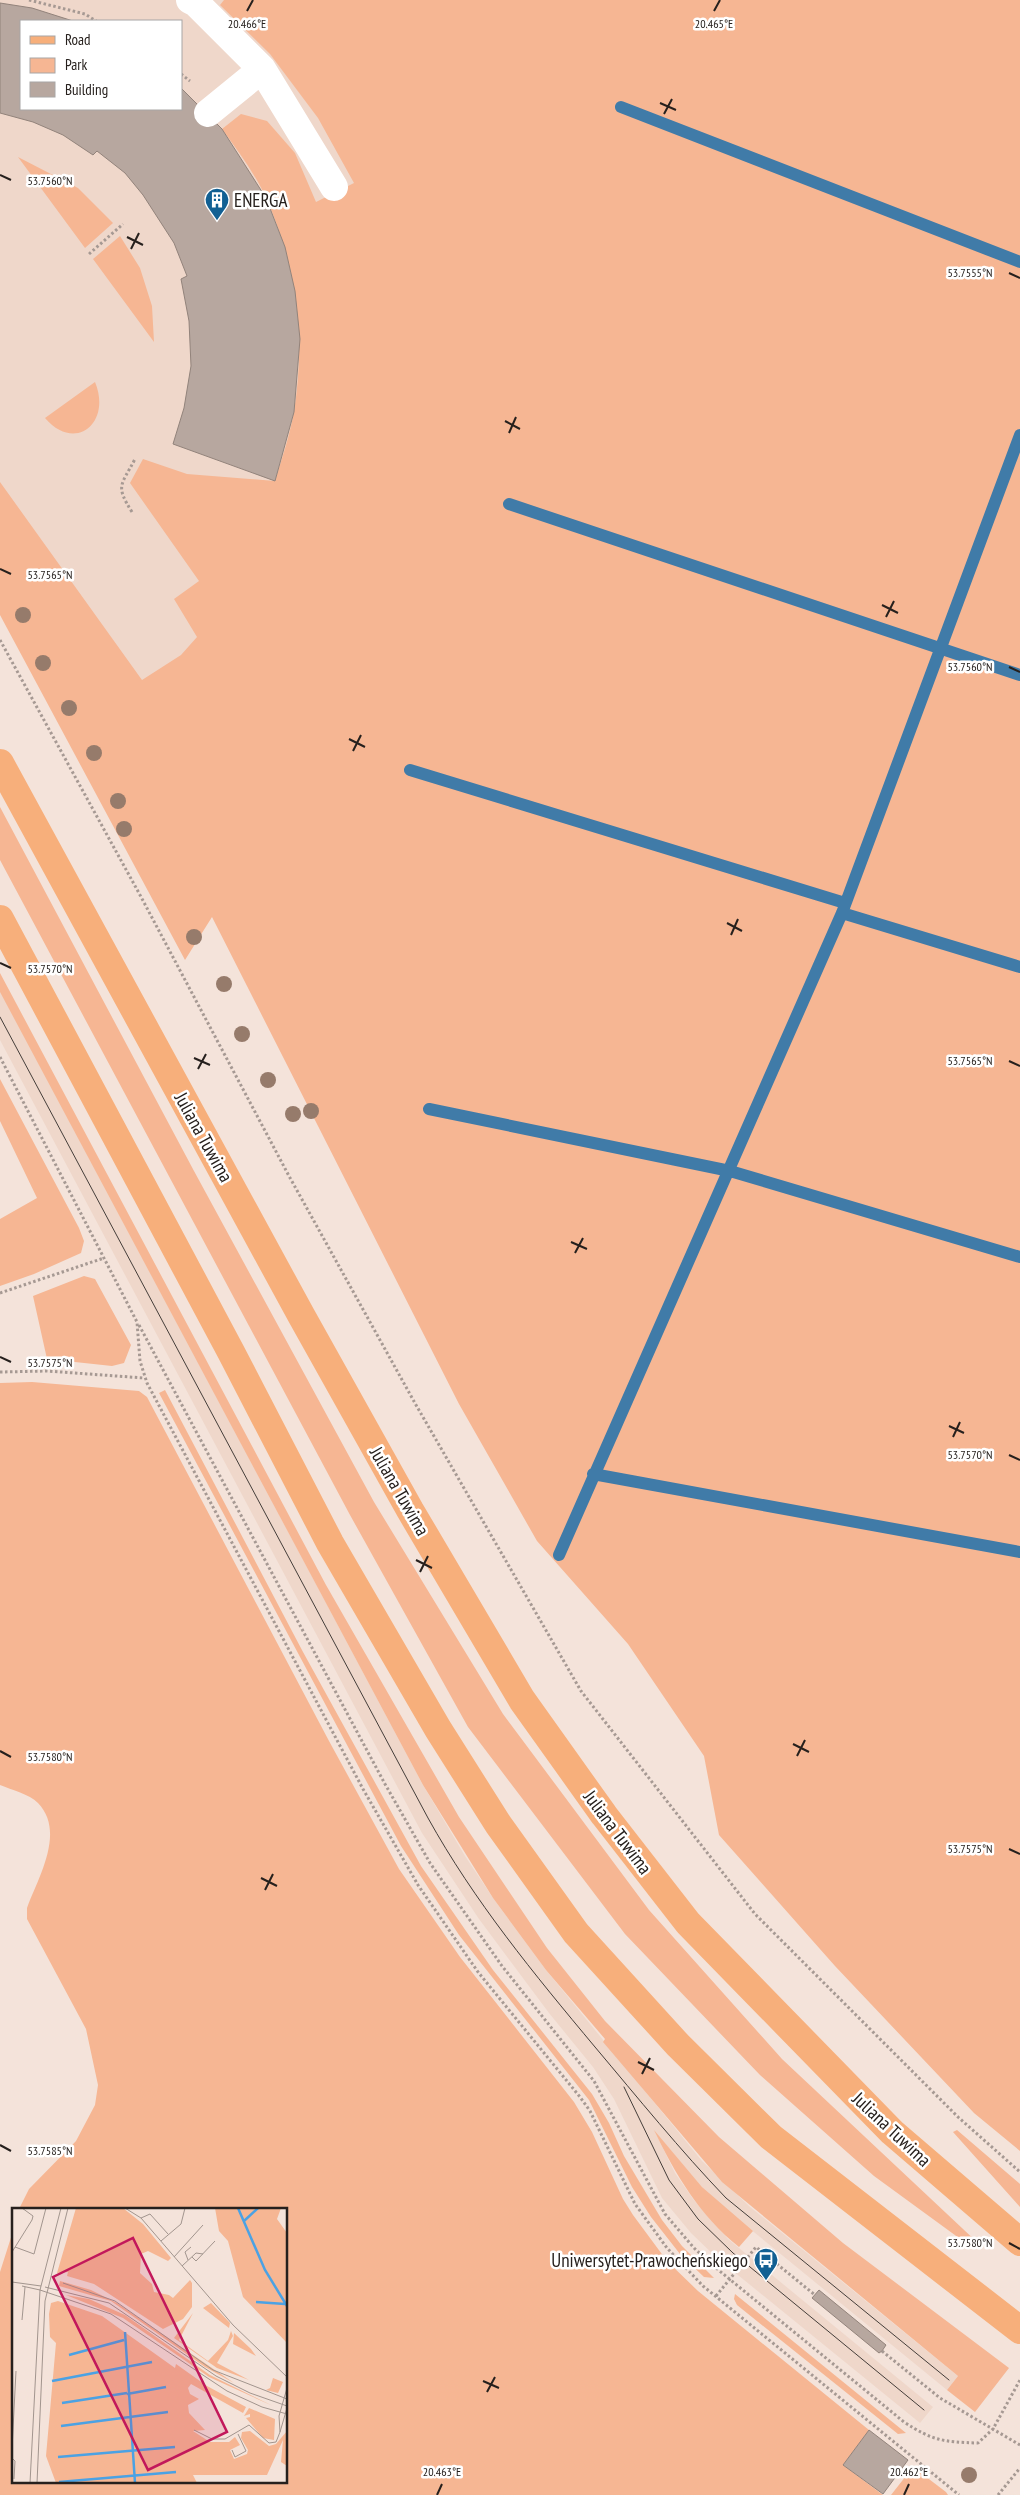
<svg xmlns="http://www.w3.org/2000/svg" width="1020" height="2495" font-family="'PT Sans Narrow',sans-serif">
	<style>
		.built { fill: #efd7ca; fill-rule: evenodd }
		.green { fill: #f6b693 }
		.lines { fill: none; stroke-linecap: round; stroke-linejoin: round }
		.stream { stroke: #407ba8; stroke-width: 12 }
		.building { fill: #b7a79f; stroke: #92837b }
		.path { stroke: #a69993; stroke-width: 3; stroke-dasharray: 2.5 2.5; stroke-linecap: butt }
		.minor { stroke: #fff; stroke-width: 28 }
		.major { stroke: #f7af7b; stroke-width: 28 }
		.tram { stroke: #453e3a; stroke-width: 1 }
		.tree { fill: #967b6b }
		.ticks { fill: none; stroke: #26201d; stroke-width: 2 }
		.labels { text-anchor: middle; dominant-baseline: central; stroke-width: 5; stroke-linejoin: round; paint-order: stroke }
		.poi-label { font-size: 19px; fill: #26201d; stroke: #fff; text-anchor: start }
		.street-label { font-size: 19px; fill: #26201d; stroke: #fff }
		.inset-river { fill: none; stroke: #4ba2e4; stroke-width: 2.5 }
		.inset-road { fill: none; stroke: #a2958e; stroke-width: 1 }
		.view { fill: #c2185b; fill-opacity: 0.15; stroke: #c2185b; stroke-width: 2.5 }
		.inset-edge { fill: none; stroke: #26201d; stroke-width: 2.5 }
		.ticks-label { font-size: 12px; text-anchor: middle; fill: #26201d; stroke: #fff; stroke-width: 5; stroke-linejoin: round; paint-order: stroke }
	</style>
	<rect width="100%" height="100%" fill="#f4e3da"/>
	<path class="built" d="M0 0H491L212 917 0 535ZM21 21H181V109H21Z
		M0 991 423 1785 465 1856 493 1898 546 1970 702 2161 749 2206 958 2376 947 2390 733 2215 702 2187 655 2132 675 2173 693 2199 728 2239 933 2407 920 2423 717 2258 691 2233 662 2198 614 2099 593 2067 549 2013 479 1919 422 1833 0 1040Z"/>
	<path class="green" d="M224 0H1020V2151L974 2113 835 1966 719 1835 704 1756 628 1644 537 1541 459 1404 212 917 185 960 0 615V482L142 680 181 655 197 637 174 599 199 581 130 483 143 459 187 474 275 481C282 458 290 435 294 411 306 339 296 266 267 200 256 175 238 151 222 129L241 114 267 121 295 153 316 202 354 183 318 118 270 54 220 5Z
		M18 157 78 188 113 223 85 248Z
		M120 236 140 268 152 306 154 342 93 259Z
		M95 382C112 423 75 453 45 418Z
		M0 807 194 1171 374 1502 503 1714 649 1910 782 2059 979 2244 974 2249 874 2176 760 2075 625 1934 468 1727 350 1515 0 860Z
		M0 973 326 1585 459 1817 547 1948 605 2021 719 2137 843 2243 1009 2368 975 2412 947 2390 958 2376 722 2182 603 2042 605 2039 546 1970 493 1898 423 1785 0 992Z
		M0 1079 79 1228 84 1241 81 1253 34 1274 0 1286V1219L37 1198 0 1121Z
		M84 1276 95 1279 131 1345 124 1363 112 1366 47 1359 33 1296Z
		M32 1382 139 1391 147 1397 329 1741 399 1869 460 1957 574 2102 592 2132 623 2199 633 2215 667 2261 698 2291 869 2430 843 2465 883 2495H0V2272L14 2228V2481H286V2209H19L29 2189 76 2141 95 2105 98 2085 86 2029 27 1919V1908C38 1878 66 1832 38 1803 29 1794 12 1790 0 1785V1383Z
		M165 1390 303 1652 421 1866 493 1970 592 2094 609 2123 624 2156 662 2220 682 2246 714 2278 704 2277 680 2254 651 2217 632 2187 589 2100 459 1935 401 1846 159 1393Z
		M654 2130 702 2187 753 2231 739 2247C700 2216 675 2174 654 2130Z
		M957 2130 1020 2184V2207L953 2132Z
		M735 2294 906 2433 898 2434 737 2305 734 2299Z
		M913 2467 946 2492 948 2495H891Z"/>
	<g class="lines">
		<path class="stream" d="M621 107 1020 262
			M509 504 1020 675
			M410 770 845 903
			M842 913 1020 967
			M429 1109 730 1171 1020 1257
			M593 1474 1020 1552
			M559 1555 842 913 1020 435"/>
	</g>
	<path class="building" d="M0 3 32 8 73 21H21V109H181V88L222 129 266 198 285 247 295 291 300 339 294 412 275 481 173 444 184 408 191 366 189 321 181 279 187 276 174 243 143 195 125 173 97 151 93 155 63 135 33 122 0 113Z
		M819 2290 886 2345 882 2351 879 2353 812 2298Z
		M869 2430 908 2460 883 2494 843 2465Z"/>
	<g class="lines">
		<path class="path" d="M29 0 85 14 96 21
			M181 74 190 81
			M89 254 123 224
			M132 512C115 485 121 486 135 459
			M0 640 140 895 289 1176 416 1405 581 1691 755 1914 958 2117 1020 2172
			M0 1057 137 1322 140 1361 147 1383 363 1789 418 1885 478 1972 580 2097 590 2111 635 2204 667 2248 703 2286 959 2495
			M0 1293 104 1258
			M139 1325 385 1784 430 1863 502 1966 594 2081 665 2214 694 2248 716 2268 904 2422C933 2441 944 2442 978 2443L993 2429 1020 2380
			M0 1372 47 1371 144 1378
			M716 2296 756 2247 815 2295
			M882 2351 940 2398 1020 2445
			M998 2495 1020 2468"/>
		<path class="minor" d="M190 0 196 3 262 69 334 187
			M208 113 262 69"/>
		<path class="major" d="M0 763 301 1315 410 1510 522 1700 604 1815 688 1923 892 2132 1020 2242
			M0 919 231 1352 330 1543 438 1729 498 1824 576 1933 678 2045 771 2137 1020 2330"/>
		<path class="tram" d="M0 1017 428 1818C474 1901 534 1974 595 2047 638 2098 680 2150 726 2198L949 2380
			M624 2087 669 2180 698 2219 733 2253 924 2410"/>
	</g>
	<g class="tree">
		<circle cx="23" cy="615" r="8"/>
		<circle cx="43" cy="663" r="8"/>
		<circle cx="69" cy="708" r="8"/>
		<circle cx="94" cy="753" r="8"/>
		<circle cx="118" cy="801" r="8"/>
		<circle cx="124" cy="829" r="8"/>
		<circle cx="194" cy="937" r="8"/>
		<circle cx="224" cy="984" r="8"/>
		<circle cx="242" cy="1034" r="8"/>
		<circle cx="268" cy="1080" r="8"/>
		<circle cx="311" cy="1111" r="8"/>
		<circle cx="293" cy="1114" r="8"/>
		<circle cx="969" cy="2475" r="8"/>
	</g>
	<path class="ticks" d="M247 11 253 0M714 11 720 0M660 103 676 110M664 114 672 99M0 175 11 180M127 237 143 245M131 249 139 233M1009 273 1020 278M505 421 520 429M509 433 516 417M0 569 11 574M882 605 898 613M886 617 894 601M1009 667 1020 672M349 739 365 747M353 751 361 735M727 923 742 931M731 935 738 919M0 963 11 968M194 1058 210 1065M1009 1061 1020 1066M198 1069 206 1054M571 1242 587 1249M575 1253 583 1238M0 1357 11 1362M949 1426 964 1433M953 1437 960 1422M1009 1455 1020 1460M416 1560 432 1568M420 1572 428 1556M793 1744 809 1752M0 1751 11 1757M797 1756 805 1740M1009 1849 1020 1854M261 1878 277 1886M265 1890 273 1874M638 2062 654 2070M642 2074 650 2058M0 2145 11 2151M1009 2243 1020 2249M483 2381 499 2388M487 2392 495 2377M437 2495 442 2484M904 2495 909 2484"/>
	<defs>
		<symbol id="building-pin" viewBox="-11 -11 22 30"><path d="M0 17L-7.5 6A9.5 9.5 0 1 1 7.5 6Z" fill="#126093" stroke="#fff"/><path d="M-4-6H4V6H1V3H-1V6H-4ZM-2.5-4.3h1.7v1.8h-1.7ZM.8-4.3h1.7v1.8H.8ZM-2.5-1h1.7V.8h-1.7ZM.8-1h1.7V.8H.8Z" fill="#fff"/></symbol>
		<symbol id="bus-pin" viewBox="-11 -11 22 30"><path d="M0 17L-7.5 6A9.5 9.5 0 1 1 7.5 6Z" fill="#126093" stroke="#fff"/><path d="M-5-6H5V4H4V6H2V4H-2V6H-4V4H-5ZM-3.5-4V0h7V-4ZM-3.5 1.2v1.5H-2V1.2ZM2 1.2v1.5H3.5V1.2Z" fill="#fff"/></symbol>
	</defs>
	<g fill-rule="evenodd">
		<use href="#building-pin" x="203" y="186" width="28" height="38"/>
		<use href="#bus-pin" x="752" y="2246" width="28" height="38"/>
	</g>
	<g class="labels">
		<g class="poi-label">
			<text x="234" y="200">ENERGA</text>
			<text x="748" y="2260" text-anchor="end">Uniwersytet-Prawocheńskiego</text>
		</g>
		<g class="street-label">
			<text transform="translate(204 1137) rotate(61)">Juliana Tuwima</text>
			<text transform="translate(400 1491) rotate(60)">Juliana Tuwima</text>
			<text transform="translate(618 1832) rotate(53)">Juliana Tuwima</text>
			<text transform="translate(892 2129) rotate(43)">Juliana Tuwima</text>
		</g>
	</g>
	<g transform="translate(12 2208)">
		<rect width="275" height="275" fill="#f4e3da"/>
		<path d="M64 0H111L131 16 159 50 156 53 136 43 129 46 128 65 140 76 142 84 157 87 161 90 178 72 180 75V99L171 111 151 121 82 76 55 68 56 64 45 65ZM203 0H269L265 11 275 25V135L231 89 216 33 207 23ZM48 73 79 82 105 95 222 175 193 159 99 93 47 78ZM54 87 77 91 113 107 198 167 261 198 197 169 111 110ZM46 93 90 108 163 160 164 156 195 178 234 199 231 205 179 176 176 180 178 186 187 191 176 197 177 205 193 222 181 223 198 234H217L223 229 228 237 218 242 222 251 235 246 236 242 229 230 230 224 238 223 257 238 264 236 275 223V258L269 254 271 232 255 267H181L185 275H44L34 248 44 135 38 129 37 106 39 95ZM199 95 218 115 217 120 191 100ZM181 105 167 132 196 153 216 132 219 123 221 128 205 155 237 172 205 160 162 130ZM222 125 239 141 244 148 221 136ZM261 170 271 174 266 185 254 182 258 180ZM237 200 263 211 262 232 251 230 234 210 238 209V206L232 208Z" fill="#f6b693"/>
		<path class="inset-river" d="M226 0 253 62 275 98M232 13 246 0M244 94 273 96M113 124 123 275M57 147 112 132M40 173 140 154M115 186 154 179M50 195 115 185M49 218 156 204M46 249 163 239M47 274 164 264"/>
		<path class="inset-road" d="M113 0 129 10 221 117 275 169M129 10 138 6 156 26M149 33 169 16 173 0M3 39 22 46 34 0M0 44 20 12 21 8 10 0M162 49 191 17M180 49 184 53 203 33M176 52 173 44 179 39M170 58 184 45 191 46M0 74 29 78M51 75 103 93 201 162 275 191M10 78 28 82M33 79 97 95 204 168 238 185 275 198M28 82 99 106 215 183 250 199 275 206M10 112 13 79M275 180 267 208 268 224 275 200M182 222 200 231H213L237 217 257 235 264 234 268 224M0 241 4 163M220 242 223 249 234 243 226 226M0 250 3 253 2 271M18 275 28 82 49 0M25 275 33 93 56 0"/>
		<path class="view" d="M121 30 215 224 136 262 41 69Z"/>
		<rect width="275" height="275" class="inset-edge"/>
	</g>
	<g class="ticks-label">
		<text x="247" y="28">20.466°E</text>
		<text x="714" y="28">20.465°E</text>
		<text x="50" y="185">53.7560°N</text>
		<text x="970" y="277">53.7555°N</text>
		<text x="50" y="579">53.7565°N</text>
		<text x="970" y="671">53.7560°N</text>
		<text x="50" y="973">53.7570°N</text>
		<text x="970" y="1065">53.7565°N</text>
		<text x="50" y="1367">53.7575°N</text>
		<text x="970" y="1459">53.7570°N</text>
		<text x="50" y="1761">53.7580°N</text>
		<text x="970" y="1853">53.7575°N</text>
		<text x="50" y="2155">53.7585°N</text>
		<text x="970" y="2247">53.7580°N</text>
		<text x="442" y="2476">20.463°E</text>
		<text x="909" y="2476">20.462°E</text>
	</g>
	<rect x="20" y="20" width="162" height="90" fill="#ffffff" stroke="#a8a6a5"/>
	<rect x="30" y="36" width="25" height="8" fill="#f7af7b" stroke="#a8a6a5"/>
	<text x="65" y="45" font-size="15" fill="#26201d">Road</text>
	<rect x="30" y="58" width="25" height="15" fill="#f6b693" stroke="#a8a6a5"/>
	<text x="65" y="70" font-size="15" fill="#26201d">Park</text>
	<rect x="30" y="82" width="25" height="15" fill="#b7a79f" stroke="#a8a6a5"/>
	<text x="65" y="95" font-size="15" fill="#26201d">Building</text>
</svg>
